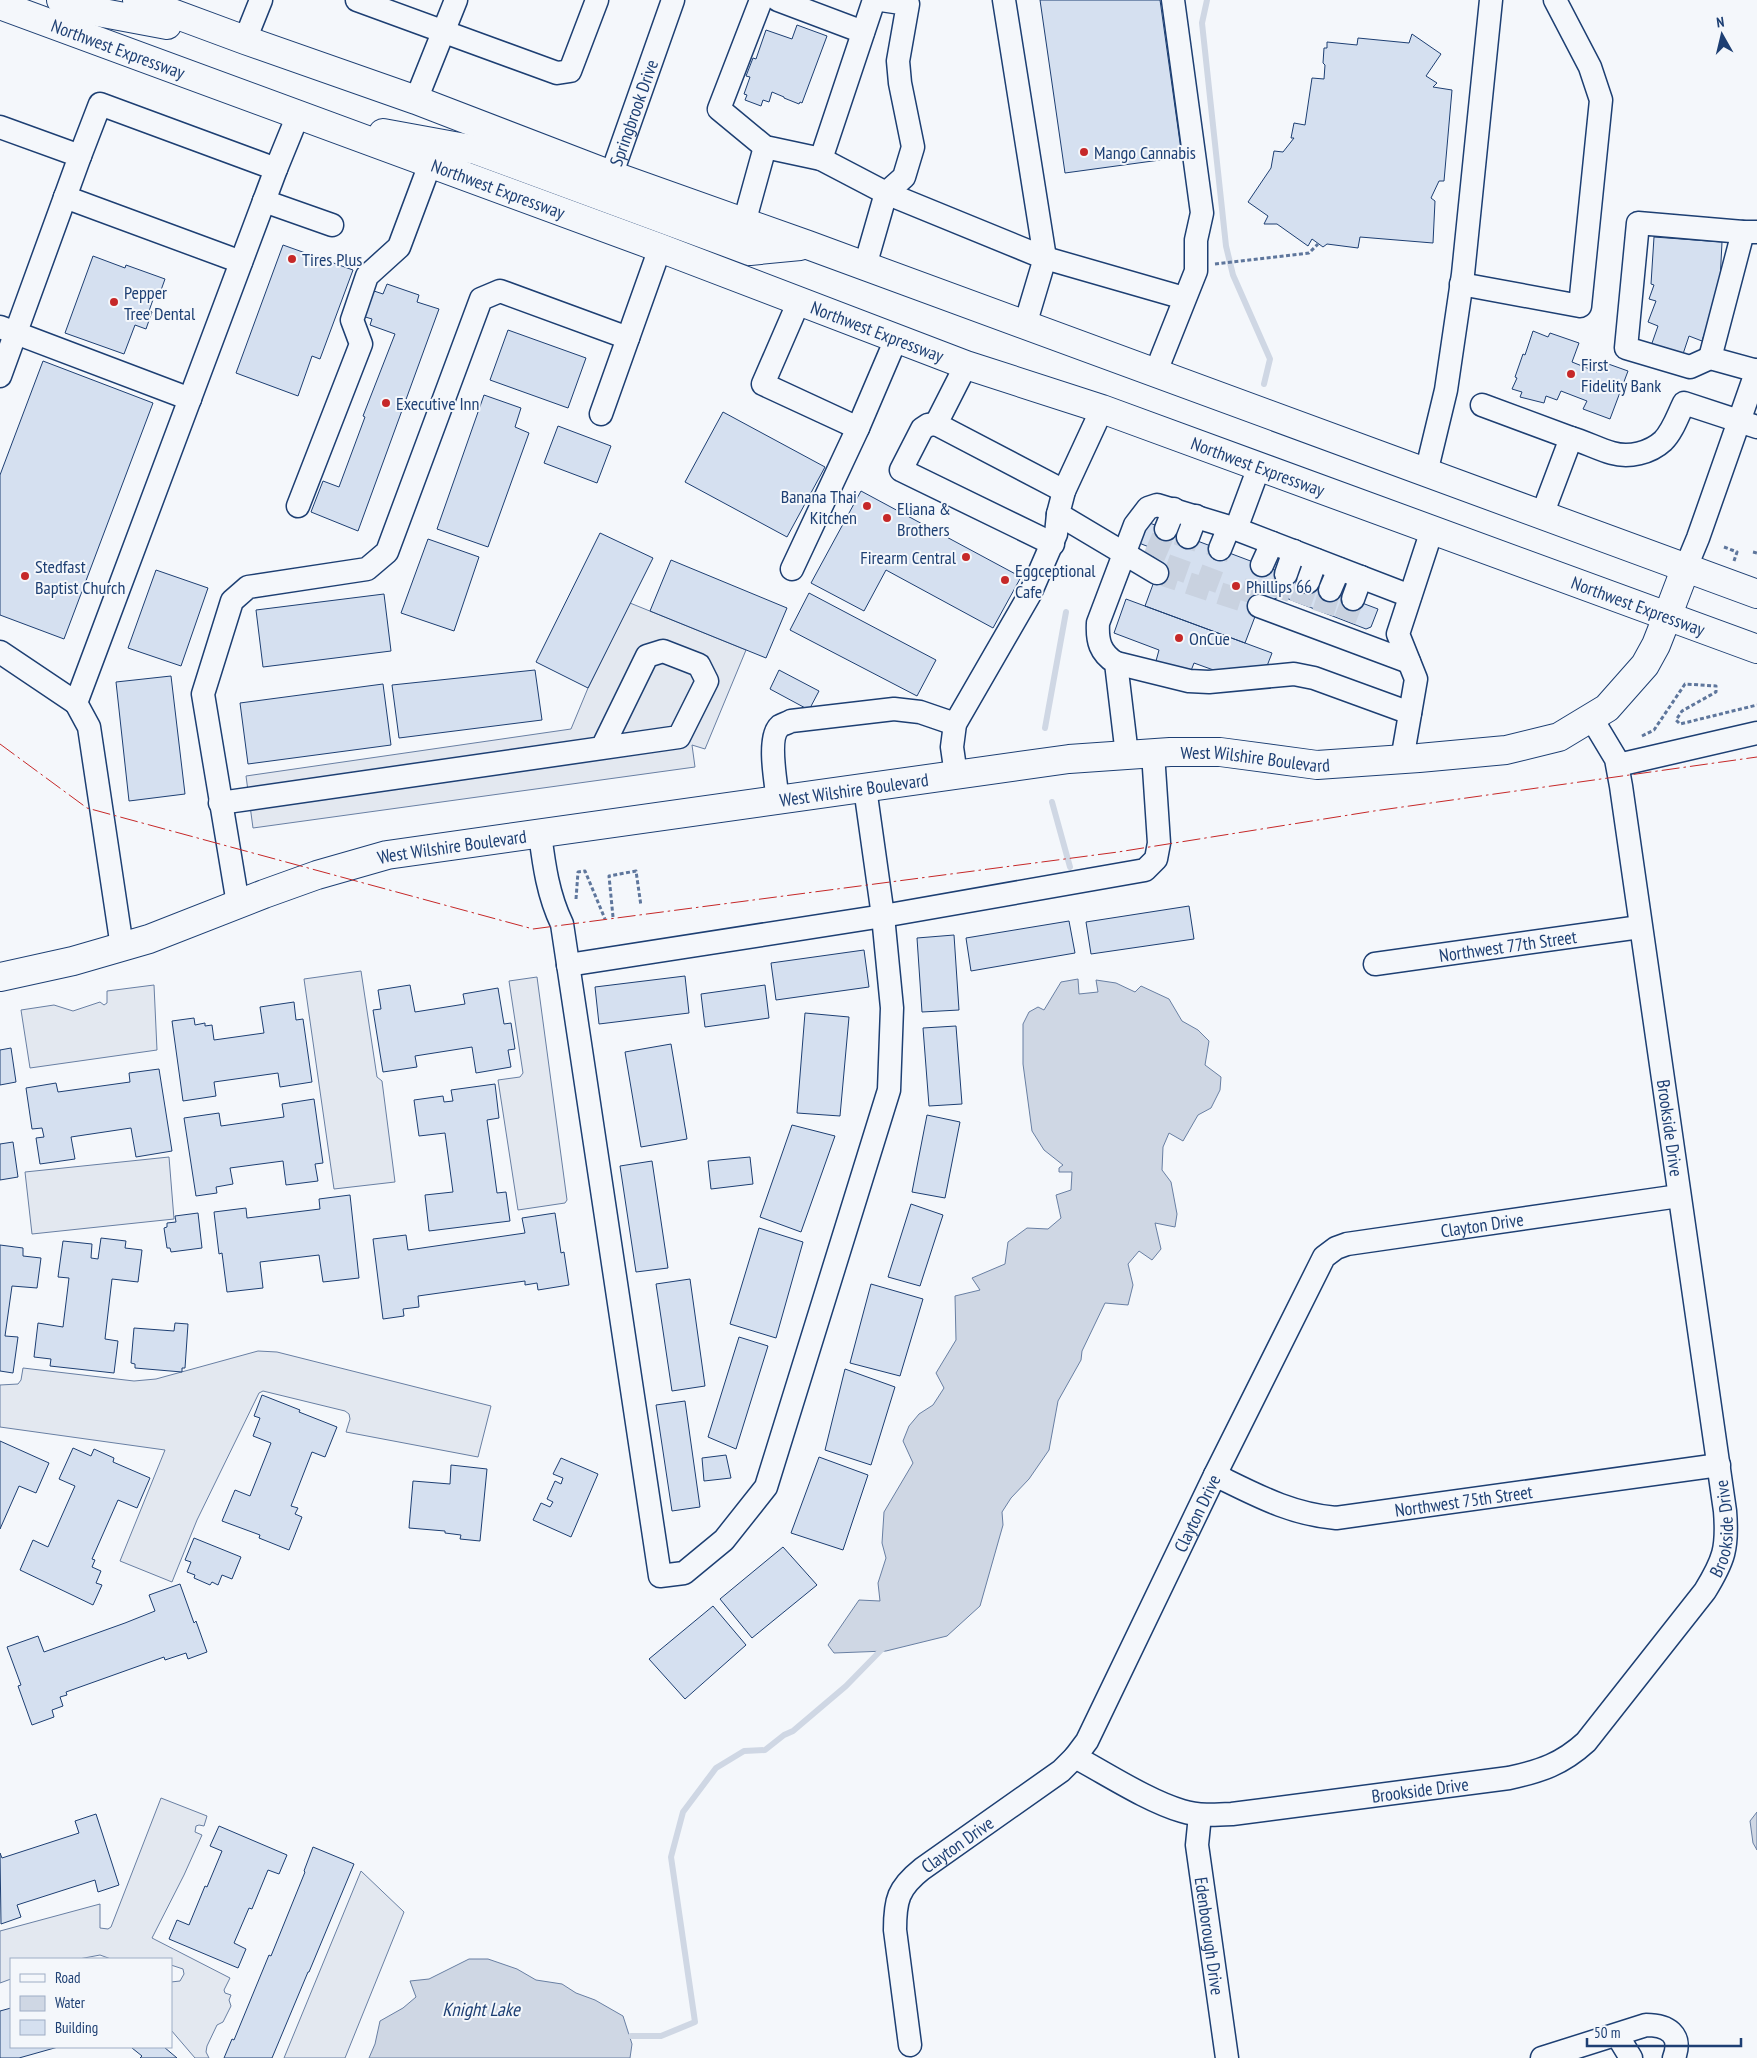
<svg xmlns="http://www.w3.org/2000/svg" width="1757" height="2058" font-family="'PT Sans Narrow',sans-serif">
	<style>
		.parking { fill: #e3e8f0; stroke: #687fa3 }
		.water { fill: #cfd7e4; stroke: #687fa3 }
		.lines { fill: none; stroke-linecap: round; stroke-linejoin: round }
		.stream { stroke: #cfd7e4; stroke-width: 6 }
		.building { fill: #d5e0f0; stroke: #1d3f73 }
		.minor-tunnel { stroke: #c9d2e0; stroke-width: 22; stroke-dasharray: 22 11; stroke-linecap: butt }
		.minor-casing { stroke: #1d3f73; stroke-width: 25 }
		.major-casing { stroke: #1d3f73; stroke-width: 30 }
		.highway-casing { stroke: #1d3f73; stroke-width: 30 }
		.path { stroke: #5e769c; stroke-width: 3; stroke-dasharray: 4 2.5; stroke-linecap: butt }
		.minor { stroke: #f4f7fb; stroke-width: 22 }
		.major { stroke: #f4f7fb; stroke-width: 28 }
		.highway { stroke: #f4f7fb; stroke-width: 28 }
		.power { stroke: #c62828; stroke-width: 1; stroke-dasharray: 18 4 2.5 4; stroke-linecap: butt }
		.poi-dot { fill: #c62828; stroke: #f4f7fb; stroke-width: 2 }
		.labels { text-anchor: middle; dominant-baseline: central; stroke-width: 4; stroke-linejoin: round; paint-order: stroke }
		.street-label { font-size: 18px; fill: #1d3f73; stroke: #f4f7fb }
		.poi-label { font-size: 18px; fill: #1d3f73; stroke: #f4f7fb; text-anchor: start }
		.water-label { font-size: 19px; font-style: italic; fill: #1d3f73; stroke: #f4f7fb }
	</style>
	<rect width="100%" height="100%" fill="#f4f7fb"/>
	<path class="parking" d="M630 603 746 650 705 749 692 745 695 767 253 828 246 776 571 729 588 688Z
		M361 971 377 1077 382 1081 395 1182 334 1189 304 979Z
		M537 977 567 1200 565 1203 518 1210 498 1080 520 1077 523 1073 509 981Z
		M154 985 157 1050 30 1068 21 1010 54 1005 73 1011 100 1002 104 1005 107 1003V991Z
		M169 1157 174 1219 32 1234 25 1172Z
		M258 1351 277 1352 491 1406 478 1457 346 1432 350 1419 349 1414 345 1411 263 1391 259 1393 197 1520 172 1582 120 1561 165 1450 0 1427V1385L18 1384 21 1380 23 1368 134 1381 156 1379Z
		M161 1798 207 1816 204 1826 199 1825 196 1826 195 1832 202 1835 184 1875 152 1938 230 1978 224 1990 225 1993 231 1995 229 2000 231 2006 223 2022 217 2025 207 2046 206 2052 209 2058H195L171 2030V1982L180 1981 184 1974 183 1969 171 1965V1959H111L100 1955 79 1959H11V1979L0 1983V1931L100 1904V1928L108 1929 111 1927Z
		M361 1871 404 1912 345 2058H284Z"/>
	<path class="water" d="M1078 979 1079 994 1098 992 1096 980 1116 983 1135 992 1141 986 1169 999 1182 1021 1198 1030 1209 1041 1205 1065 1221 1077 1220 1090 1211 1108 1198 1115 1183 1141 1169 1133 1163 1147 1162 1170 1171 1182 1177 1214 1175 1227 1155 1223 1161 1249 1152 1260 1139 1251 1128 1264 1133 1285 1128 1305 1105 1303 1082 1351 1081 1360 1058 1401 1049 1450 1029 1479 1011 1498 1002 1512 1003 1525 980 1606 947 1636 886 1651 834 1653 828 1645 859 1600 880 1601 878 1583 886 1558 882 1543 884 1512 913 1463 903 1441 909 1426 919 1414 933 1405 944 1388 936 1373 956 1340 955 1296 980 1290 972 1278 1005 1264 1008 1242 1027 1228 1048 1229 1061 1218 1056 1195 1071 1190 1072 1172H1059V1168L1063 1165 1044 1150 1032 1131 1023 1064V1024L1029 1012 1038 1007 1044 1010 1061 982Z
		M1757 1812V1850L1753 1843 1750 1821Z
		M469 1959H488L517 1969 536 1980 562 1984 576 1993 595 2000 623 2016 632 2044 630 2058H369L375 2044 380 2021 403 2008 416 1997 410 1981 429 1979Z"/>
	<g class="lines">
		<path class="stream" d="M1207 0 1202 23 1226 246 1233 275 1270 359 1264 384
			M1045 728 1066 612
			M1052 802 1070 867
			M631 2036H661L695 2022 671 1857 683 1812 716 1768 744 1751 765 1750 784 1735 793 1731 846 1686 887 1644"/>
	</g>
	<path class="building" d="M1040 0H1160L1182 157 1065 173Z
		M797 25 827 36 802 103 800 102 799 104 784 98V97L772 92 769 102 763 100 761 106 745 100 747 95 744 94 750 77 746 76 753 58 756 59 766 30 792 39Z
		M1412 34 1441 54 1426 76 1437 83 1433 87 1452 90 1444 181H1439L1431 198 1435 201 1433 243 1360 237 1358 248 1327 244 1323 247 1312 239 1308 246 1277 224H1264L1268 216 1248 202 1271 168 1274 151 1283 152 1294 138H1291L1294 123 1305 125 1312 78 1324 79 1325 65 1323 63 1324 48H1327V42L1357 45 1358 38 1409 43Z
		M1654 237 1722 242 1720 282 1715 301 1702 341 1689 336 1682 357 1651 346 1658 326 1648 322 1656 301 1649 299 1654 285 1651 284Z
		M283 245 353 270 320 359 312 356 298 396 236 373Z
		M93 256 125 268 126 265 165 279 160 293 156 291 149 311 152 312 146 329 135 325 124 354 65 333Z
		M387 284 419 295 417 302 439 309 358 531 311 512 323 481 339 487 365 417 363 416 395 334 370 325 372 319 362 316 371 290 383 294Z
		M508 330 586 358 568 408 490 380Z
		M1533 331 1548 337 1550 333 1579 343 1572 362 1597 372 1600 361 1628 371 1610 419 1583 409 1587 401 1561 391 1557 400 1546 396 1544 403 1520 397 1522 392 1512 389 1517 378 1515 377 1523 354 1525 355Z
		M43 361 153 403 64 639 0 615V475Z
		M484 395 521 408 515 427 529 433 488 547 437 529Z
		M723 412 825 467 787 537 685 482Z
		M558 426 611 446 597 483 544 463Z
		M861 491 1021 577 993 628 886 570 864 611 811 583Z
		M1147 522 1378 609 1371 627 1366 629 1281 596 1259 606 1245 643 1145 606 1159 568 1149 547 1139 543Z
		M600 533 653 558 588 688 536 662Z
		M428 539 479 557 454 631 401 613Z
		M671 560 787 608 766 658 650 611Z
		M156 570 208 588 181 666 128 648Z
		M809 593 936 660 917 696 790 630Z
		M384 594 391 651 263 667 256 610Z
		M1126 599 1272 653 1267 666 1219 672 1194 663 1189 676 1183 671 1156 661 1159 650 1114 633Z
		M535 670 542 720 399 738 392 685Z
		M779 670 819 691 809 710 770 689Z
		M171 676 185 794 129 801 116 682Z
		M383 684 391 745 248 764 240 703Z
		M1189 906 1194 939 1091 954 1086 922Z
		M1069 921 1075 953 971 971 966 938Z
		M954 935 959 1010 922 1012 917 938Z
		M864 950 869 987 776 1000 771 963Z
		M685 976 689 1013 599 1024 595 987Z
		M410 985 415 1012 465 1004 463 994 498 988 504 1024 511 1023 515 1049 508 1050 511 1067 476 1073 472 1047 415 1056 417 1067 383 1072 373 1010 381 1009 378 990Z
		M765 985 769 1018 705 1027 701 994Z
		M294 1002 296 1020 303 1019 312 1082 280 1087 278 1073 214 1082 216 1096 183 1101 172 1021 194 1018 195 1025 205 1023V1026L212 1025 214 1040 264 1033 260 1007Z
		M805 1013 849 1017 840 1116 797 1113Z
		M956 1026 962 1104 929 1106 923 1028Z
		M671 1044 687 1139 641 1147 625 1052Z
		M11 1048 16 1082 0 1085V1050Z
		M159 1069 172 1151 136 1157 131 1128 71 1137 75 1159 40 1164 36 1138 44 1137 42 1128 32 1129 26 1088 56 1083 58 1092 130 1082 129 1073Z
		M495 1084 499 1118 487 1120 497 1193 506 1192 510 1221 429 1231 425 1195 453 1192 445 1133 419 1136 414 1100 443 1096 444 1102 453 1101 451 1090Z
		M314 1099 323 1163 315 1164 318 1181 286 1185 283 1161 230 1168 233 1184 216 1187 217 1193 196 1196 184 1118 219 1113 221 1126 284 1117 282 1104Z
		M927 1115 960 1122 945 1198 912 1192Z
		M792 1125 835 1136 801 1232 760 1217Z
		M13 1142 18 1177 0 1180V1144Z
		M750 1157 753 1184 711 1189 708 1161Z
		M652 1161 668 1268 636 1272 620 1166Z
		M350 1195 359 1278 323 1282 319 1255 260 1262 263 1288 227 1292 222 1253 219 1254 214 1212 246 1208 247 1218 320 1209 319 1199Z
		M911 1204 943 1215 920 1286 888 1277Z
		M198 1213 202 1248 171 1252 170 1248H167L164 1228 167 1227V1223L176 1222 175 1216Z
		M555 1213 561 1253 564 1252 569 1285 538 1290 537 1283 525 1285V1281L418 1296 419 1307 403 1309 404 1316 383 1319 373 1239 406 1235 408 1250 525 1233 522 1218Z
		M759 1228 803 1242 776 1338 730 1324Z
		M101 1238 126 1241 125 1248 142 1250 138 1282 112 1279 105 1339 118 1341 114 1373 50 1366 51 1359 34 1357 38 1323 63 1327 69 1278 58 1277 63 1241 92 1244 91 1258 98 1259Z
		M0 1245 23 1248V1256L41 1258 37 1288 12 1286 5 1336 18 1337 13 1373 0 1371Z
		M690 1279 705 1386 672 1391 656 1284Z
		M871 1284 923 1299 900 1376 850 1363Z
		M175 1323 188 1324 185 1368H182V1372L135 1368V1364L131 1363 134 1328 174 1331Z
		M739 1337 768 1346 736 1449 708 1437Z
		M845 1369 895 1387 871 1465 825 1450Z
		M262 1395 300 1410 299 1412 337 1427 325 1457 312 1452 291 1506 298 1508 295 1514 302 1517 289 1550 259 1538 260 1535 222 1521 235 1490 250 1496 271 1443 253 1436 260 1418 254 1416Z
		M685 1401 700 1507 672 1511 656 1405Z
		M0 1441 49 1463 36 1493 19 1486 0 1529Z
		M73 1448 91 1456 94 1449 114 1458 113 1462 150 1478 137 1508 118 1500 92 1559 95 1560 92 1567 101 1571 96 1583 102 1585 93 1605 20 1570 33 1540 48 1547 75 1486 59 1479Z
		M726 1455 731 1478 704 1481 702 1458Z
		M819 1457 868 1475 843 1550 791 1533Z
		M561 1458 598 1474 571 1537 533 1520 541 1503 550 1507 553 1502 547 1499 555 1481 561 1484 563 1478 553 1474Z
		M451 1465 487 1469 480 1541 460 1539 461 1535 445 1533V1531L409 1528 413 1481 450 1484Z
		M194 1538 241 1557 232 1579 222 1575 218 1585 212 1582 210 1585 194 1578 195 1575 187 1572 191 1562 185 1560Z
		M783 1547 817 1585 752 1638 720 1599Z
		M180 1584 194 1623 196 1621 207 1652 188 1659 186 1653 165 1660 164 1657 66 1692 67 1695 60 1697 63 1706 52 1710 54 1717 32 1725 18 1686 21 1685 7 1647 38 1636 44 1652 125 1623 155 1611 149 1595Z
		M713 1606 746 1645 685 1699 649 1659Z
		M96 1814 119 1885 98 1892 95 1880 17 1905 21 1917 1 1924 0 1853 2 1858 79 1833 75 1821Z
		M219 1826 287 1855 279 1874 268 1870 252 1909 249 1908 234 1943 246 1949 238 1968 169 1939 177 1920 189 1925 205 1886 207 1887 222 1851 210 1846Z
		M313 1847 354 1864 309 1972H308L272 2058H224L232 2039 234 2040 269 1955 271 1956 305 1872 304 1871Z
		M11 2008V2047H58L19 2058H0V2011Z
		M133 2047H164L177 2058H140L142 2056 132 2048Z"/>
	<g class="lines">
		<path class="minor-tunnel" d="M1154 557 1166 529
			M1157 573 1259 606
			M1173 579 1188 537
			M1205 589 1220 549
			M1277 598 1286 574
			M1249 603 1262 565
			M1300 604 1308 582
			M1323 613 1330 590
			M1345 620 1353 599"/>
		<defs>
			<g id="minor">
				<path d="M357 0 557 73 570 71 597 0"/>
				<path d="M761 0 719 109 765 147 821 159 886 193 1045 258 1184 298"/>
				<path d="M778 0 863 32"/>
				<path d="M1004 0 1045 258 1025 325"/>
				<path d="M245 40 261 0"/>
				<path d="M416 100 456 0"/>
				<path d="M0 127 80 156 0 376"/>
				<path d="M80 156 100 104 276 169"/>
				<path d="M821 159 874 0"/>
				<path id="s1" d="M606 190 673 0"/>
				<path d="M65 197 241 262"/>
				<path d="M264 201 332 225"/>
				<path d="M744 223 765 147"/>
				<path d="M865 266 886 193 904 177 913 147 900 83 898 61 908 4 881 0"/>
				<path d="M1461 284 1580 306 1601 100 1590 67 1555 0"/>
				<path d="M799 301 763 384 858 428"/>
				<path d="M0 327 190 399"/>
				<path d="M1710 358 1743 232"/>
				<path d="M966 365 936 424 1064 491"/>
				<path d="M1757 371 1710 358 1690 367 1626 348 1638 223 1743 232H1757"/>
				<path d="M1155 374 1196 271V240L1202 213 1173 0"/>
				<path d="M1482 405 1571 438 1542 515"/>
				<path d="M1102 409 1064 491 1058 514 1157 573"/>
				<path d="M601 414 660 248"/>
				<path d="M936 424 928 425 922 429 901 470 1053 544"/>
				<path d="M1571 438C1585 442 1598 449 1612 453 1629 458 1650 453 1663 441 1673 431 1678 415 1684 403L1757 427"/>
				<path d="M1259 467 1236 529 1410 596"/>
				<path d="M1426 473 1446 390 1463 274 1491 0"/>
				<path d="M298 506 361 344 352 320 367 276 399 247 436 148"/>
				<path d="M1166 529 1174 509"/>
				<path d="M1188 537 1196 516"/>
				<path d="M1220 549 1229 527"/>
				<path d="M1262 565 1272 543"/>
				<path d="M1686 567 1698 538 1757 370"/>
				<path d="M792 569 858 428 896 339"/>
				<path d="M1286 574 1294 551"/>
				<path d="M1308 582 1316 560"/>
				<path d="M1330 590 1339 569"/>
				<path d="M1353 599 1361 577"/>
				<path d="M1259 606 1409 662"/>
				<path d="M0 652 76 703 276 169 298 115"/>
				<path d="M1116 663 1189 681 1209 682 1294 674 1314 678 1410 713"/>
				<path d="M76 703 89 727 122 947"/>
				<path d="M1127 755 1116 663C1100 653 1097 641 1098 623L1135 525 1148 508 1157 505 1236 529"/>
				<path d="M1402 760 1416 679 1398 634 1432 530"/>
				<path d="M1618 765 1757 733"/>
				<path d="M956 775 952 747 955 724 1030 594 1056 534 1058 514"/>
				<path d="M778 800C776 784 767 737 780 726 783 724 788 723 791 721L894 709 920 712 955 724"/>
				<path d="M220 803 679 737 707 681 699 665 663 651 647 656 602 748"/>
				<path d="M540 834C544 865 548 895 562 924L660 1576 684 1573 724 1540 766 1487 889 1090 892 1008 883 916 865 788"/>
				<path d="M238 904 203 694 232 601 248 587 367 569 387 552 481 299 500 291 628 338"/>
				<path id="s2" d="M1375 964 1640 927"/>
				<path d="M568 965 883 916 1145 870 1156 859 1159 843 1153 753"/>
				<path id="s3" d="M1215 1475C1256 1495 1290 1514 1336 1518L1719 1465"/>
				<path id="s4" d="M1075 1757C1107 1774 1148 1801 1182 1811 1198 1816 1215 1815 1232 1814L1509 1778C1541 1771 1562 1764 1586 1742L1705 1591C1724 1560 1728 1548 1725 1511L1621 786 1616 759 1592 719"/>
				<path id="s5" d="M1200 1815 1197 1845 1227 2058"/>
				<path d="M1617 2035 1631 2058"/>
				<path id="s6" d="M910 2045 895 1930C895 1900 898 1888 922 1869L1061 1771 1075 1757 1087 1741 1215 1475 1324 1257 1336 1248 1347 1244 1679 1196"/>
				<path d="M1542 2058 1646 2025C1667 2025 1683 2034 1674 2058"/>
			</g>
			<g id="major">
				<path id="s7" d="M0 977 73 961 149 939 264 894 317 875 387 855 1069 759 1170 752H1220L1317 765 1419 758 1506 750 1559 737 1607 708 1645 665 1656 645 1667 617"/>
			</g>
			<g id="highway">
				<path d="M61 0 87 10 167 25"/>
				<path d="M137 0 245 40 416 100 611 175 808 245 1757 594"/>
				<path id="s8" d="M0 5 660 248 966 365 1102 409 1757 649"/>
				<path d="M383 133 476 150 750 251 800 246"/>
				<path d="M1667 617 1686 567"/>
			</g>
		</defs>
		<use href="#minor" class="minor-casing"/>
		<use href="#major" class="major-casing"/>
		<use href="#highway" class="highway-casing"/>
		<path class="path" d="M1215 264 1309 253 1318 244
			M1724 547 1737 552 1734 561
			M1753 552 1757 553
			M1642 736 1654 730 1685 684 1716 686V692L1682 711 1676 720 1680 724 1757 705
			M576 899 578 872 585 871 605 919
			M613 917 609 876 636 871 641 906"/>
		<use href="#minor" class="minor"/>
		<use href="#major" class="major"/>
		<use href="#highway" class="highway"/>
		<path class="power" d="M0 744 87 808 533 929 1118 852 1374 811 1757 757"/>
	</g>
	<g class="poi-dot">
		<circle cx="1084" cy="152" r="5"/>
		<circle cx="292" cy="259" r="5"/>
		<circle cx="114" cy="302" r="5"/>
		<circle cx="1571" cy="374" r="5"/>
		<circle cx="386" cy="403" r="5"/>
		<circle cx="867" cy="506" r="5"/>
		<circle cx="887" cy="518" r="5"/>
		<circle cx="966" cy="557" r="5"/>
		<circle cx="25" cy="576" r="5"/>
		<circle cx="1005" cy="580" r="5"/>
		<circle cx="1236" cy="586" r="5"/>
		<circle cx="1179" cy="638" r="5"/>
	</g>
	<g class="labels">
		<g class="street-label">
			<text stroke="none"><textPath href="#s8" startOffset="126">Northwest Expressway</textPath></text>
			<text stroke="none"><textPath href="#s1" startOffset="82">Springbrook Drive</textPath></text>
			<text stroke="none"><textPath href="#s8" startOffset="531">Northwest Expressway</textPath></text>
			<text stroke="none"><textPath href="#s8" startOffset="936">Northwest Expressway</textPath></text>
			<text stroke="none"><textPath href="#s8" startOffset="1340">Northwest Expressway</textPath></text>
			<text stroke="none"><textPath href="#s8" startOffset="1745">Northwest Expressway</textPath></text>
			<text stroke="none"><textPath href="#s7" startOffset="1282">West Wilshire Boulevard</textPath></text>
			<text stroke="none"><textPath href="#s7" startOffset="878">West Wilshire Boulevard</textPath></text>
			<text stroke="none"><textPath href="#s7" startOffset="472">West Wilshire Boulevard</textPath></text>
			<text stroke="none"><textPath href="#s2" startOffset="134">Northwest 77th Street</textPath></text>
			<text transform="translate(1670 1128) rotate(82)">Brookside Drive</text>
			<text stroke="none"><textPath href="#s6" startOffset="1098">Clayton Drive</textPath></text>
			<text stroke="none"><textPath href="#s3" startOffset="258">Northwest 75th Street</textPath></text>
			<text stroke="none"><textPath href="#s6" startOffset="649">Clayton Drive</textPath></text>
			<text stroke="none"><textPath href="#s4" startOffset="795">Brookside Drive</textPath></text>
			<text stroke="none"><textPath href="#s4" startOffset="360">Brookside Drive</textPath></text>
			<text stroke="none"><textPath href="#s6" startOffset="229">Clayton Drive</textPath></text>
			<text stroke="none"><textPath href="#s5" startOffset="122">Edenborough Drive</textPath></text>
		</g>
		<g class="poi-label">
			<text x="1094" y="152">Mango Cannabis</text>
			<text x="302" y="259">Tires Plus</text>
			<text x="124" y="292">Pepper<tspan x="124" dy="21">Tree Dental</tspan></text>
			<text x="1581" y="364">First<tspan x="1581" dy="21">Fidelity Bank</tspan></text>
			<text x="396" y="403">Executive Inn</text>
			<text x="857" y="496" text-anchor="end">Banana Thai<tspan x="857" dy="21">Kitchen</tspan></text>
			<text x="897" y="508">Eliana &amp;<tspan x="897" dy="21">Brothers</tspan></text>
			<text x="956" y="557" text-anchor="end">Firearm Central</text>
			<text x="35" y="566">Stedfast<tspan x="35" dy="21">Baptist Church</tspan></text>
			<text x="1015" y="570">Eggceptional<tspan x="1015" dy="21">Cafe</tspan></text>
			<text x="1246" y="586">Phillips 66</text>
			<text x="1189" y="638">OnCue</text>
		</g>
		<g class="water-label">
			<text x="481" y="2009">Knight Lake</text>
		</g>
	</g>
	<rect x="10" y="1958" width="162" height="90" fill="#f4f7fb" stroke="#9eadc5"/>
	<rect x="20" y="1974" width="25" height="8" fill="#f4f7fb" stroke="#9eadc5"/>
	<text x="55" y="1983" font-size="15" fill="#1d3f73">Road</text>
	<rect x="20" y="1996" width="25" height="15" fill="#cfd7e4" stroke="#9eadc5"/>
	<text x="55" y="2008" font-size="15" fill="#1d3f73">Water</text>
	<rect x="20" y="2020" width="25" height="15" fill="#d5e0f0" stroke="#9eadc5"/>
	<text x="55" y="2033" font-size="15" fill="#1d3f73">Building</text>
	<g transform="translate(1722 35) rotate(352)" stroke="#f4f7fb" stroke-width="4" paint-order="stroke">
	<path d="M0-4L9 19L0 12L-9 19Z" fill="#1d3f73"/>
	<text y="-8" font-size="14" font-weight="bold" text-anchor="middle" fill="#1d3f73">N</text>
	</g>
	<path d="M1587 2038v8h154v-8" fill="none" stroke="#1d3f73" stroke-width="2.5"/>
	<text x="1594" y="2038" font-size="15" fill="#1d3f73" stroke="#f4f7fb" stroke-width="4" paint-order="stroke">50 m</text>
</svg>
